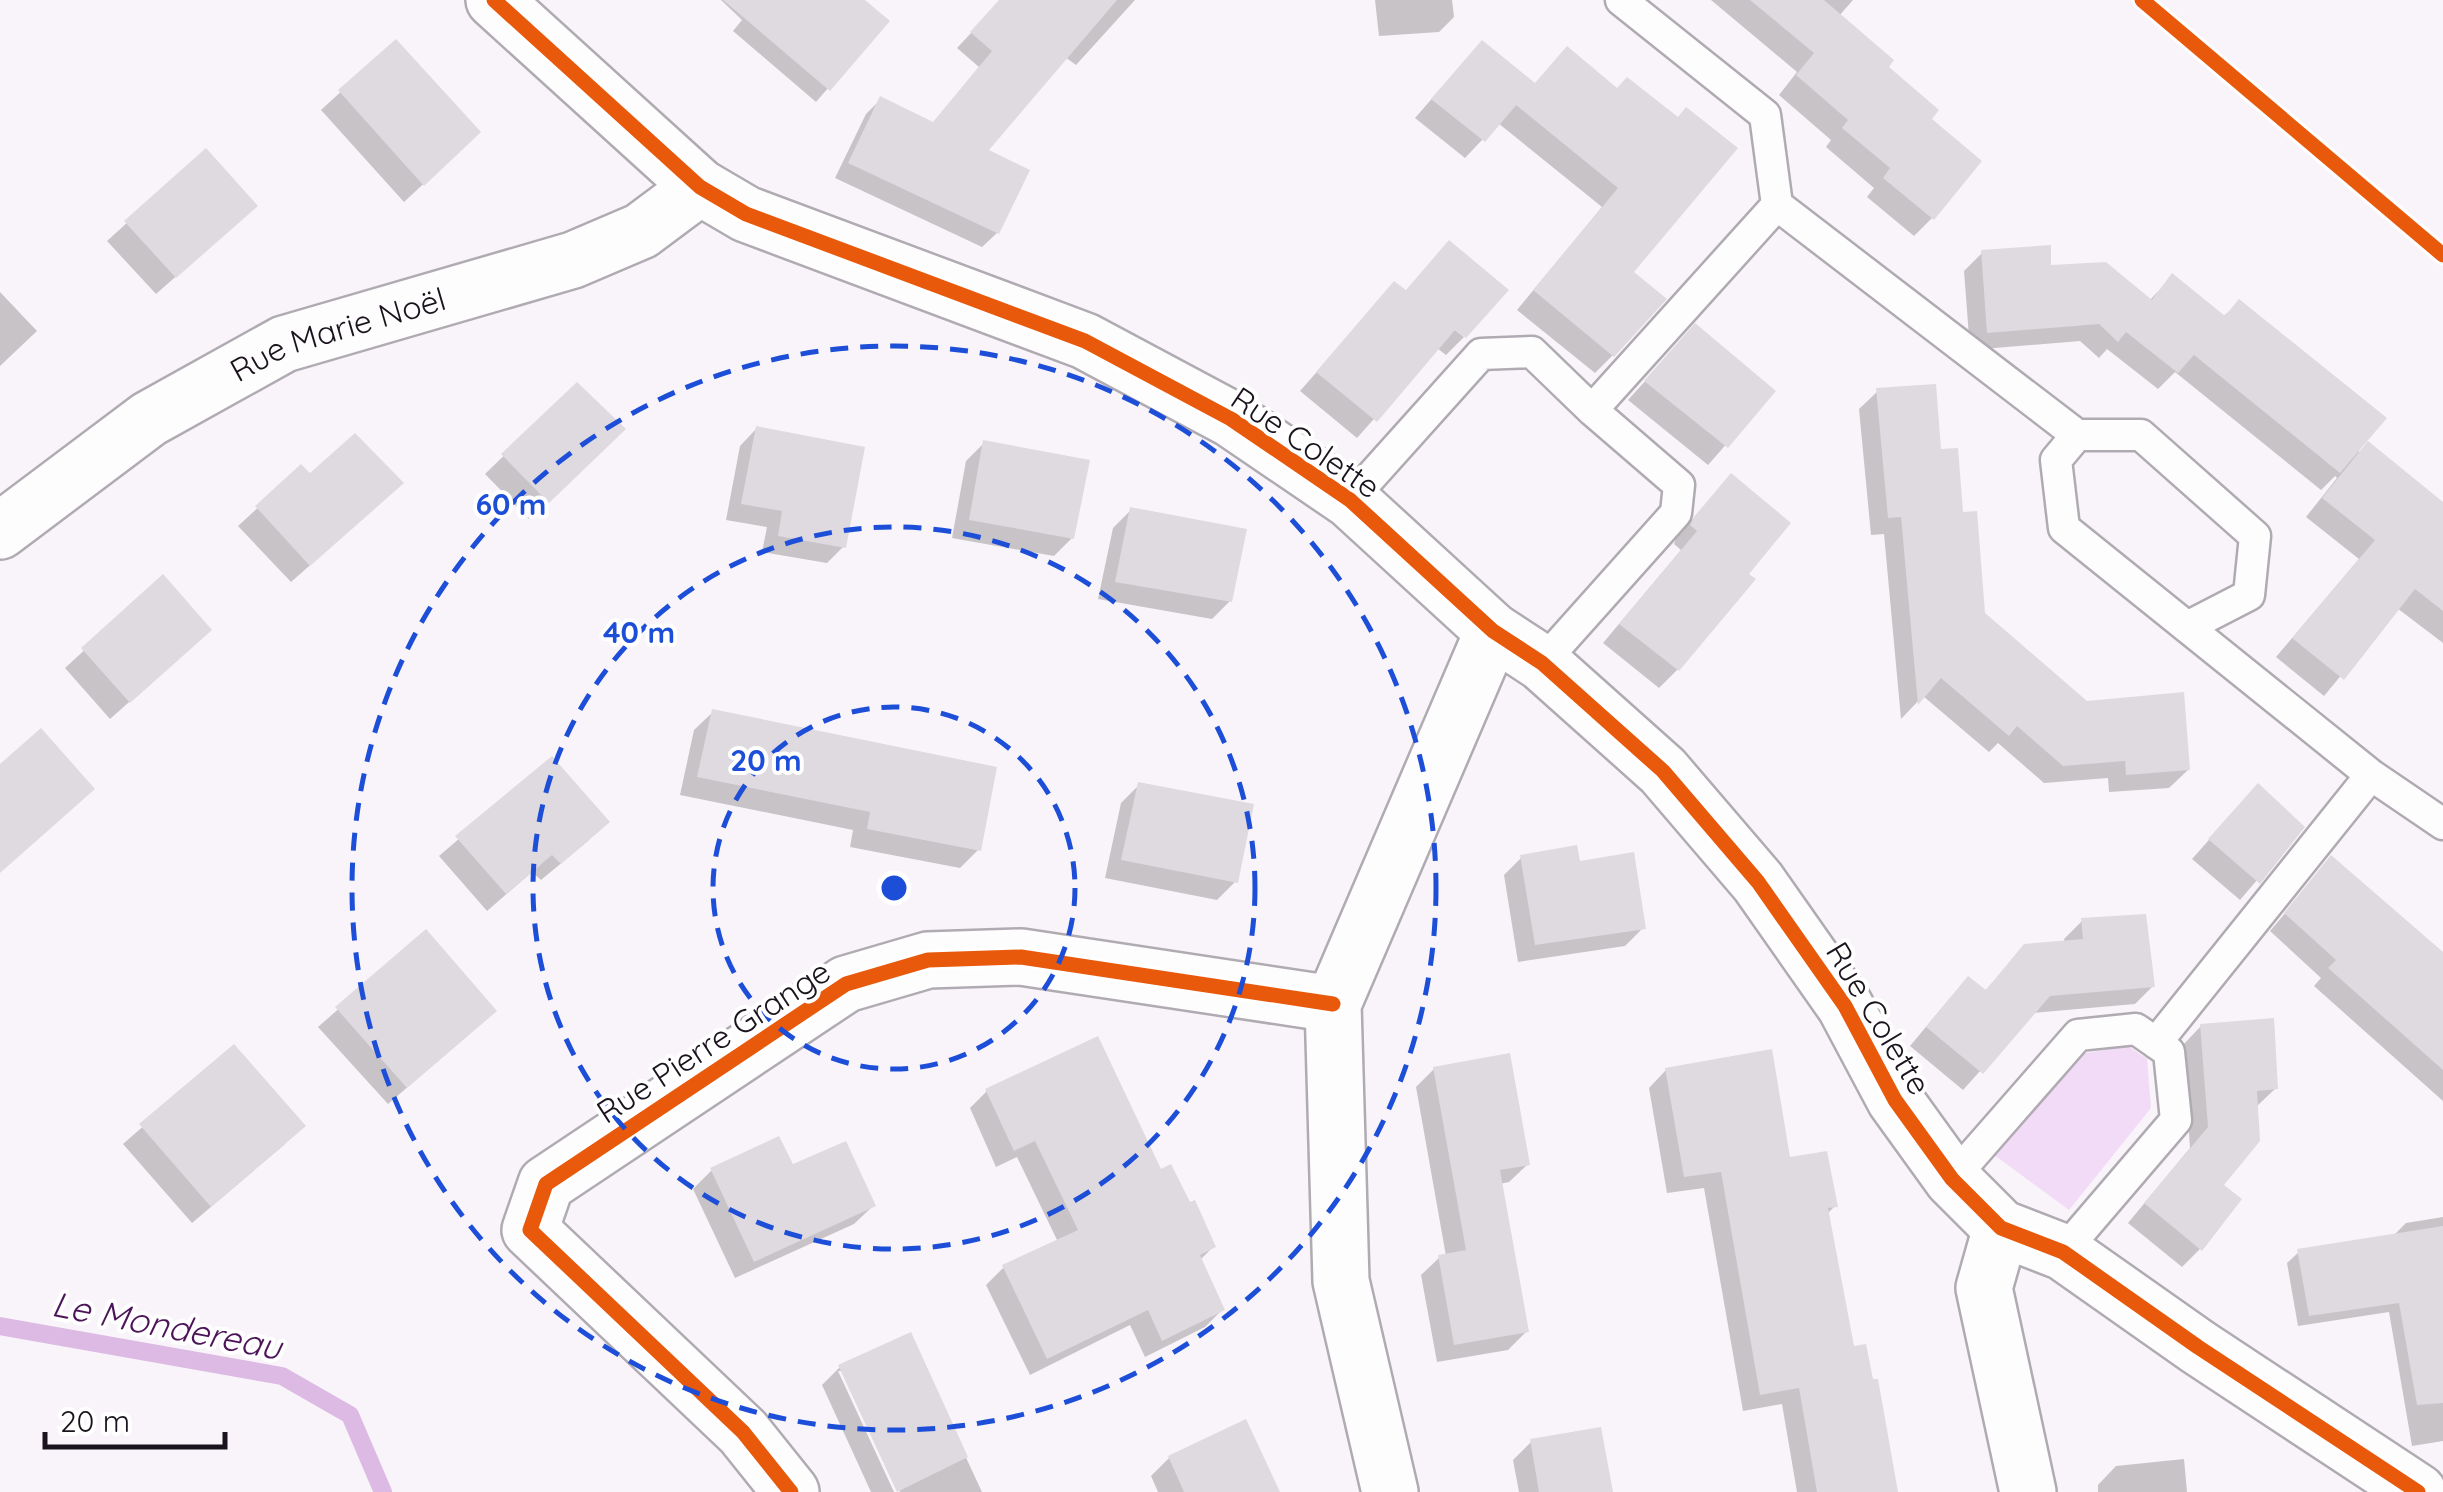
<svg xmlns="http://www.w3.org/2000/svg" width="2443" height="1492" font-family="Quicksand,sans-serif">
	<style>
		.green { fill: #f2dbf7 }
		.shadow { fill: #0003 }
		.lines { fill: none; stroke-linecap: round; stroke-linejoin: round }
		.stream { stroke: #dcbae3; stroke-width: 18 }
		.building { fill: #dfd9e0 }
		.lane-casing { stroke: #b0abb2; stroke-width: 35 }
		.street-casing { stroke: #b0abb2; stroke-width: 60 }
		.lane { stroke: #fefdfe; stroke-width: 30 }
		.street { stroke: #fefdfe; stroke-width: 55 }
		.cycleway-casing { stroke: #fff; stroke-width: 21 }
		.cycleway { stroke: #e8590c; stroke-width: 15 }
		.ring { fill: none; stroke: #1d4ed8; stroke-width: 5; stroke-dasharray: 18 12 }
		.labels { text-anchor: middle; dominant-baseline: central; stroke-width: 8; stroke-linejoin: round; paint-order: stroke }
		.street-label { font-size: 32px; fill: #1a121c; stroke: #fff }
		.water-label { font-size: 35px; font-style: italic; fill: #4d1459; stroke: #fff }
		.centre { fill: #1d4ed8; stroke: #fff; stroke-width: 5 }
		.ring-label { font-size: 30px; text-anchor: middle; font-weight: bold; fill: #1d4ed8; stroke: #fff; stroke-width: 8; stroke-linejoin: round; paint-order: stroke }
	</style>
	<rect width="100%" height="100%" fill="#f9f4f9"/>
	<path class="green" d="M2128 1046 2147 1059 2151 1108 2069 1210 1994 1155 2075 1055Z"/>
	<path class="shadow" d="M721 0H862L886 21 816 102 733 31 742 20Z
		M1002 0H1135L1076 65 1065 57 985 150 997 233 982 247 835 178 866 114 881 99 932 124 979 67 957 48Z
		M1375 0H1452L1454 17 1439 32 1379 36Z
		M1711 0H1853L1839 16 1928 119 1932 218 1914 236 1867 197 1874 188 1826 147 1831 140 1779 95 1797 72Z
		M395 42 460 150 404 202 321 110Z
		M1464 62 1534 85 1616 91 1631 272 1613 355 1595 373 1517 310 1602 207 1498 123 1465 158 1415 118Z
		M205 152 237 223 156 294 107 241Z
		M1982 253 2048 268 2149 301 2173 276 2223 317 2239 302 2357 450 2443 516V643L2397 608 2324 696 2276 657 2359 559 2306 517 2337 478 2335 476 2321 490 2175 372 2158 389 2107 349 2099 358 2080 341 1970 350 1964 271Z
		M1394 284 1464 337 1446 355 1437 348 1357 438 1300 391Z
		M0 292 37 331 0 366Z
		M1678 345 1773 391 1708 465 1628 400Z
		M577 385 622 430 529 519 485 474Z
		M1878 391 1939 452 1961 515 1982 614 2086 704 2188 770 2169 788 2109 792 2108 778 2044 783 1998 743 1989 752 1923 696 1901 719 1884 534 1871 535 1859 409Z
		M756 429 844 546 827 563 762 552 767 527 726 520 740 446Z
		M984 443 1072 538 1054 556 952 538 966 461Z
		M301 468 310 476 383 501 291 582 238 526Z
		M1731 476 1746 574 1677 670 1659 688 1603 643 1681 550 1674 544 1676 538Z
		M1131 510 1230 601 1212 619 1098 599 1113 528Z
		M163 578 190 648 110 719 65 668Z
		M713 712 978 850 960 868 850 847 853 830 680 795 694 730Z
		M552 759 589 840 541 880 532 872 487 911 439 856Z
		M1139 785 1235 882 1217 900 1105 878 1121 803Z
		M2240 805 2302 827 2240 900 2192 859Z
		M1522 857 1578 864 1643 928 1625 946 1518 962 1504 875Z
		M2331 859 2443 954V1101L2314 986 2321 978 2270 931Z
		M2083 920 2153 986 2135 1004 2032 1013 1963 1090 1910 1046 1950 998 1984 992 2025 947 2065 943 2064 939Z
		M425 933 476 1028 388 1104 318 1027Z
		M2201 1026 2276 1088 2257 1106 2221 1185 2200 1249 2182 1267 2128 1223 2190 1148 2183 1045Z
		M234 1047 285 1144 192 1223 123 1144Z
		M1434 1069 1528 1164 1509 1182 1500 1184 1526 1332 1508 1350 1437 1362 1421 1275 1440 1257 1446 1256 1416 1087Z
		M1666 1070 1788 1160 1835 1206 1827 1214 1852 1349 1895 1492H1797L1782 1404 1743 1411 1704 1188 1667 1193 1649 1088Z
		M987 1091 1159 1173 1213 1247 1200 1260 1222 1310 1205 1327 1145 1357 1130 1325 1030 1375 986 1285 1004 1267 1058 1242 1017 1157 996 1167 970 1108Z
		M792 1167 873 1206 854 1224 735 1278 693 1189 711 1171Z
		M2443 1217V1441L2412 1446 2389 1312 2298 1326 2287 1263 2299 1252 2395 1234 2406 1223Z
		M909 1335 982 1492H900L844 1371H838L894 1492H871L822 1385 840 1367Z
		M1531 1442 1611 1492H1519L1513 1460Z
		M1169 1458 1277 1492H1158L1151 1476Z
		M2184 1459 2187 1492H2098V1485L2116 1466Z"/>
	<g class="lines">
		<path class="stream" d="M0 1326 282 1376 350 1415 383 1492"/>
	</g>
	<path class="building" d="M723 0H865L890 21 830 91Z
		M999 0H1117L989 150 1030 170 999 234 848 163 880 96 933 122 992 51 970 32Z
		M1750 0H1824L1894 60 1889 67 1939 110 1932 119 1982 161 1934 220 1883 178 1890 168 1842 128 1848 120 1796 75 1814 53Z
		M396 39 481 132 424 186 338 90Z
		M1482 40 1535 83 1485 142 1431 99Z
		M1567 46 1617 88 1627 77 1678 117 1686 107 1738 148 1634 272 1667 299 1614 357 1533 290 1618 188 1516 105Z
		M206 148 258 206 176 278 124 221Z
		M1449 240 1509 290 1466 338 1455 330 1377 422 1316 372 1394 281 1406 290Z
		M2051 245V265L2106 262 2152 300 2172 273 2225 316 2239 299 2387 418 2340 473 2194 355 2178 373 2126 332 2118 342 2099 324 1987 333 1981 250Z
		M1695 323 1776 391 1728 448 1644 381Z
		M577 382 626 429 549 503 501 454Z
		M1936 384 1941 449 1958 448 1963 512 1977 511 1985 613 2087 701 2184 692 2190 770 2126 775 2125 761 2063 766 2017 726 2009 736 1941 678 1918 705 1901 517 1888 518 1876 388Z
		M756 426 865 447 846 548 778 536 782 511 741 504Z
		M355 433 404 483 310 566 255 506 301 464 310 473Z
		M983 440 1090 460 1074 539 969 520Z
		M2368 441 2443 502V611L2415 589 2344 680 2292 638 2375 540 2322 498Z
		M1731 473 1791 523 1749 574 1756 579 1679 671 1619 624 1697 531 1690 525 1694 517Z
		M1130 507 1247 529 1232 602 1115 582Z
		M163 574 212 630 130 703 81 648Z
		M712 709 997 767 981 851 867 829 870 812 697 777Z
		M41 728 95 789 0 873V764Z
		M552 756 610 822 561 864 552 855 506 894 455 836Z
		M1138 782 1254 804 1238 883 1121 860Z
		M2258 783 2305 827 2260 884 2208 839Z
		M1577 845 1580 861 1634 852 1646 929 1535 945 1520 855Z
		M2331 855 2443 952V1070L2328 968 2336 960 2284 913Z
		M2146 914 2155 987 2050 996 1983 1074 1926 1027 1968 976 1986 990 2024 944 2083 939 2081 918Z
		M426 929 497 1011 407 1088 335 1007Z
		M2274 1018 2278 1089 2257 1091 2260 1141 2224 1185 2242 1199 2202 1251 2144 1203 2208 1127 2200 1024Z
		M1098 1036 1161 1169 1171 1164 1190 1202 1195 1200 1216 1247 1200 1255 1225 1310 1162 1341 1148 1310 1047 1359 1002 1265 1078 1230 1035 1141 1014 1151 985 1089Z
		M234 1044 306 1126 211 1207 139 1124Z
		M1772 1049 1790 1157 1827 1151 1838 1207 1828 1208 1854 1346 1866 1344 1873 1379H1878L1898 1492H1817L1799 1388 1760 1395 1721 1172 1684 1177 1665 1068Z
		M1510 1053 1530 1165 1500 1170 1529 1332 1454 1345 1438 1255 1466 1250 1433 1067Z
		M779 1136 793 1164 846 1141 876 1206 754 1262 710 1168Z
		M2443 1226V1403L2417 1405 2399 1303 2309 1316 2297 1249Z
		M911 1332 968 1457 897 1492 838 1365Z
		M1246 1419 1280 1492H1184L1168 1456Z
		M1601 1427 1613 1492H1539L1530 1439Z"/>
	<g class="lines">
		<defs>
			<path id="lane" d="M1621 0 1765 115 1777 205
				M1592 410 1777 205 2077 435
				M1350 500 1481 354 1532 352 1592 410 1679 485 1676 513 1542 663
				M2187 627 2249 595 2255 536 2141 435H2077L2056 460 2064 528 2371 775
				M2156 1043 2371 775 2443 824
				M1952 1179 2078 1035 2136 1029 2169 1052 2176 1120 2063 1252"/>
			<g id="street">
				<path d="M494 0 700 187 746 214 1085 341 1231 419 1350 500 1493 631 1542 663 1663 771 1758 882 1845 1006 1895 1100 1952 1179 2001 1228 2063 1252 2198 1347 2418 1492"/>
				<path id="s1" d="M0 531 149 419 284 344 573 260 641 231 700 187"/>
				<path d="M2001 1228 1984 1288 2028 1492"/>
				<path d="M791 1492 743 1432 530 1230 546 1184 846 984 928 960 1021 957 1333 1004"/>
				<path d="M1390 1492 1341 1281 1333 1004 1493 631"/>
			</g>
		</defs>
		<use href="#lane" class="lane-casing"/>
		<use href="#street" class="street-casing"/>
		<use href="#lane" class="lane"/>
		<use href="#street" class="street"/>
		<defs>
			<path id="cycleway" d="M494 0 700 187 746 214 1085 341 1231 419 1350 500 1493 631 1542 663 1663 771 1758 882 1845 1006 1895 1100 1952 1179 2001 1228 2063 1252 2198 1347 2418 1492
				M2142 0 2443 255
				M791 1492 743 1432 530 1230 546 1184 846 984 928 960 1021 957 1333 1004"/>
		</defs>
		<use href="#cycleway" class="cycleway-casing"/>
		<use href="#cycleway" class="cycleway"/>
	</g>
	<g class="ring">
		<circle cx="894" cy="888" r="181"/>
		<circle cx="894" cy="888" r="361"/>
		<circle cx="894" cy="888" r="542"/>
	</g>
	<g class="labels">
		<g class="street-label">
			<text stroke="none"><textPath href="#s1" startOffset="395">Rue Marie Noël</textPath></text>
			<text transform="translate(1306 442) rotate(34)">Rue Colette</text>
			<text transform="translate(1879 1018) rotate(59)">Rue Colette</text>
			<text transform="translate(713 1041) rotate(-33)">Rue Pierre Grange</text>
		</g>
		<g class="water-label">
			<text transform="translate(167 1325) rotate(11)">Le Mondereau</text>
		</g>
	</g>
	<circle cx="894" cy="888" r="15" class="centre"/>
	<g class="ring-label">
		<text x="511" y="515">60 m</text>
		<text x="639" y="643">40 m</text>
		<text x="766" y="771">20 m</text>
	</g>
	<path d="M45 1432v15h180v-15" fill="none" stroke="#1a121c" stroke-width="5"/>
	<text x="60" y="1432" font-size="30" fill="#1a121c" stroke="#ffffff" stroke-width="8" paint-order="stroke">20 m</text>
</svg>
